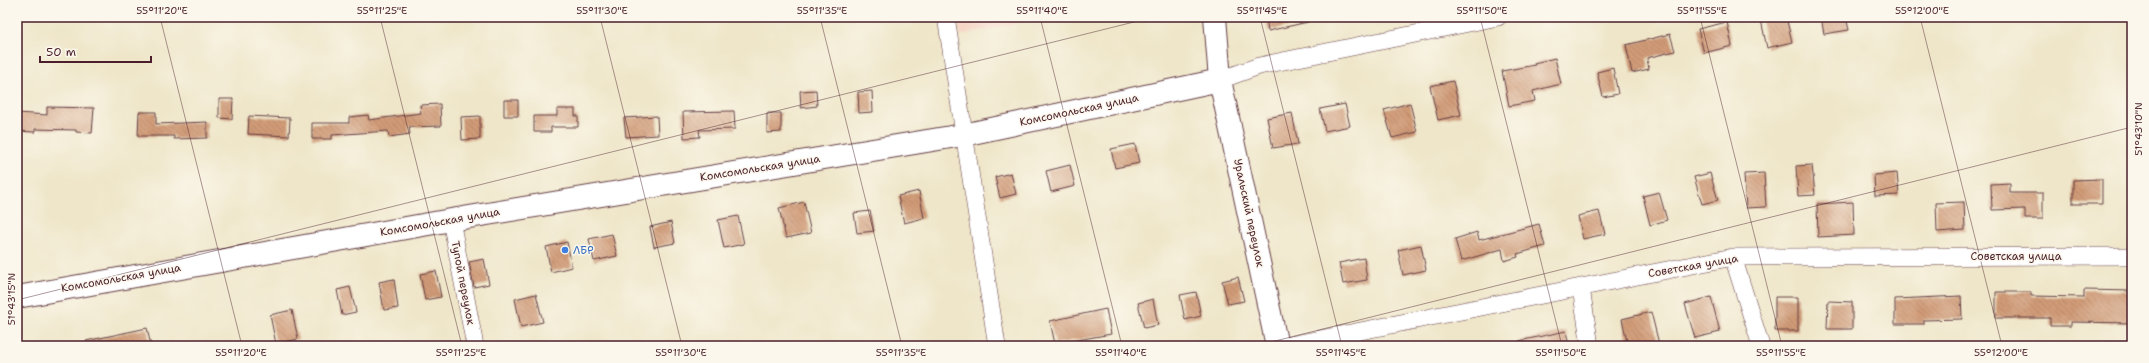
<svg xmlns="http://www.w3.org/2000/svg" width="2149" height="363" font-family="'Shantell Sans',sans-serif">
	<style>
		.built { fill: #f5d2c2 }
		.building { fill: url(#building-back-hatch) }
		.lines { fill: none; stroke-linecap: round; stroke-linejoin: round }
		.street-casing { stroke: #633d43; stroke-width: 18 }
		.secondary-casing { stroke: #633d43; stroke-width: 24 }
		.street { stroke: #fff; stroke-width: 17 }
		.secondary { stroke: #fff; stroke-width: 22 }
		.ticks { fill: none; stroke: #4a1f2b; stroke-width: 1; stroke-opacity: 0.45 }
		.shop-dot { fill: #3f7fe0; stroke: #fbf7ec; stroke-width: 1.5 }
		.labels { text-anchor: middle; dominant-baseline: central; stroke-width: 3; stroke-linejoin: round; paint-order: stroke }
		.street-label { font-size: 11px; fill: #4a1f2b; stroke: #fbf7ec }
		.shop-label { font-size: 11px; fill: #366cbe; stroke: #fbf7ec; text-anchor: start }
		.neatline { fill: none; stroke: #4a1f2b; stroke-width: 1.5 }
		.ticks-label { font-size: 10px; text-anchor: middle; fill: #4a1f2b }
	</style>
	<defs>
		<pattern id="building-back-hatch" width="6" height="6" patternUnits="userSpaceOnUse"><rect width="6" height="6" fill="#d19b77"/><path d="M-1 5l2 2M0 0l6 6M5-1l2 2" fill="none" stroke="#ac7e62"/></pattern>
	</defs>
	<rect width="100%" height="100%" fill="#fbf7ec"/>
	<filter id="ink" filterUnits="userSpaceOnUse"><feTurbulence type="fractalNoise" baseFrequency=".025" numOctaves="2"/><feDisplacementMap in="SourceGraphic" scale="8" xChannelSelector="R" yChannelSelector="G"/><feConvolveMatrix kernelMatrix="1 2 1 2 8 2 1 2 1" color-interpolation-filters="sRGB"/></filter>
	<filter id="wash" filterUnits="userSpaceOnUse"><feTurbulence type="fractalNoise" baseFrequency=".012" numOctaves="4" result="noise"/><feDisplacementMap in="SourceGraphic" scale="16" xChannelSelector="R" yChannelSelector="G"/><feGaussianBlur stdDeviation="0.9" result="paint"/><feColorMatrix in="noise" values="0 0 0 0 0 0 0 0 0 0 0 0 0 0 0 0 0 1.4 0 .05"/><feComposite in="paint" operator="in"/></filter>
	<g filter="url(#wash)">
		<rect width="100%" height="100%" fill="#efe6c9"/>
		<path class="built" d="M957 17H1048L960 35Z"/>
		<g id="blocks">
			<path class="building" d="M1266 17H1307L1308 22 1268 31Z
				M1775 17H1786L1792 42 1767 48 1761 20Z
				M1821 17H1846L1849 30 1824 34Z
				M1727 22 1732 46 1704 53 1698 29Z
				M1670 34 1675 51 1647 58 1649 69 1632 73 1626 45Z
				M1555 58 1561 84 1533 91 1535 101 1509 106 1502 71 1535 65 1534 63Z
				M1613 68 1618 94 1603 97 1597 72Z
				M1453 81 1461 115 1438 120 1430 86Z
				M816 90 817 106 801 108 800 91Z
				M872 91 873 112 859 113 858 92Z
				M219 99H233L232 119 219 118Z
				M504 100H518V116H504Z
				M1410 103 1417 132 1392 138 1384 110Z
				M440 104 441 126 409 127 410 134 389 137 388 131 332 135V139H312V123H349V117L368 115 369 120 421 113 420 105Z
				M1345 104 1350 126 1325 131 1320 109Z
				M47 107 94 108 92 133 76 132V130L35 129V132L17 131V113L47 115Z
				M557 109H575V116H578V127H551V132H534V116H557Z
				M734 111 735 129 699 130 700 137 684 138 683 112Z
				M139 112H156V124L207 122V138L174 139V136H138Z
				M767 113H781V132L767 133Z
				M1292 113 1298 144 1273 148 1267 118Z
				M249 116 290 118 289 136 248 134Z
				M480 116V139L462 140 461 117Z
				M657 116 658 135 626 137 624 118Z
				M1135 144 1139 163 1115 168 1111 149Z
				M1070 165 1075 186 1051 192 1046 171Z
				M1812 165 1815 195 1798 196 1796 166Z
				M1011 173 1016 194 1000 198 995 177Z
				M1710 173 1718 200 1702 204 1694 177Z
				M1764 173 1766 207 1746 208 1744 174Z
				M1897 173 1899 195 1875 196 1874 175Z
				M2102 179V204H2073V180Z
				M2010 183V193H2043V219H2025V209L1992 210 1991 184Z
				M919 191 924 218 904 223 898 196Z
				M1659 192 1667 220 1650 225 1643 196Z
				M804 202 811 233 786 238 779 208Z
				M1853 202 1854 235 1818 237 1817 204Z
				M1964 202 1965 230 1937 232 1936 203Z
				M870 211 874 231 857 233 854 213Z
				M1599 211 1605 234 1583 239 1578 216Z
				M738 216 744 244 724 248 718 220Z
				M671 222 675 243 654 247 650 227Z
				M1539 224 1545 246 1517 254 1518 257 1504 261 1502 249 1461 261 1455 239 1477 232 1479 240Z
				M612 234 617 256 594 261 589 239Z
				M567 242 572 267 551 272 546 247Z
				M1421 245 1426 270 1403 275 1398 250Z
				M1364 258 1367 280 1343 284 1339 263Z
				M484 259 489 284 474 287 469 262Z
				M436 271 441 297 425 300 420 274Z
				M1238 277 1244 301 1228 304 1222 281Z
				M394 279 398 308 384 310 379 282Z
				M350 287 356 312 342 315 337 290Z
				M2084 290 2132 291V323L2071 322V326H2050V318H1996V292H2031V296L2084 297Z
				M1196 292 1201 316 1185 320 1180 295Z
				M536 294 543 322 521 327 515 299Z
				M1961 296 1962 319 1924 320V324H1895V299Z
				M1711 297 1720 332 1695 338 1685 304Z
				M1775 297H1798V331H1775Z
				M1153 299 1158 325 1144 328 1138 303Z
				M1828 301 1852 302V329H1827Z
				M1106 309 1111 334 1055 344 1050 321Z
				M292 310 298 339 276 344 270 315Z
				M1651 312 1659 344 1628 346 1622 319Z
				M147 328 151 346H87L86 341Z
				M1566 331 1569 346H1520L1519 341Z"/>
		</g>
	</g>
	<g filter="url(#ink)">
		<use href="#blocks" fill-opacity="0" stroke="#633d43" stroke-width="1"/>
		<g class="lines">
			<defs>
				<path id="street" d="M946 17 997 346
					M1220 80 1259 66 1498 17
					M451 220 475 346
					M1733 257 1761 346
					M1581 288 1590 346
					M1285 346 1733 257 2132 256"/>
				<path id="secondary" d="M1215 17 1220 80 1277 346
					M17 297 451 220 963 135 1220 80"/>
			</defs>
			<use href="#street" class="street-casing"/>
			<use href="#secondary" class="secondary-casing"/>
			<use href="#street" class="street"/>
			<use href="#secondary" class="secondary"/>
		</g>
	</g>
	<path class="ticks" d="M160 17 242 346M380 17 462 346M600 17 682 346M820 17 902 346M1040 17 1122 346M1260 17 1342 346M1480 17 1562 346M1700 17 1782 346M1920 17 2002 346M17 300 1154 17M17 324 22 346M1255 346 2132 127"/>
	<circle class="shop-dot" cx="565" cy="250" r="4"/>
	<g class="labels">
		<g class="street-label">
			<text transform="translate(1079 110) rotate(-12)">Комсомольская улица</text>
			<text transform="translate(760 168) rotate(-9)">Комсомольская улица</text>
			<text transform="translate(1249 213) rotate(78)">Уральский переулок</text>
			<text transform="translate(440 222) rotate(-10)">Комсомольская улица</text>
			<text x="2016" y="256">Советская улица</text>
			<text transform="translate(1693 266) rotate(-10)">Советская улица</text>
			<text transform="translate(121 278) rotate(-10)">Комсомольская улица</text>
			<text transform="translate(463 283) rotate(79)">Тупой переулок</text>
		</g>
		<g class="shop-label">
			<text x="573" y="250">ЛБР</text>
		</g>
	</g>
	<rect width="2149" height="363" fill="none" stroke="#fbf7ec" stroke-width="44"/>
	<path d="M40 56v6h111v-6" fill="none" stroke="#4a1f2b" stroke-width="2"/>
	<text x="46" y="56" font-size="12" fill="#4a1f2b" stroke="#fbf7ec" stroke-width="3" paint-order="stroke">50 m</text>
	<rect x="22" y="22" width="2105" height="319" class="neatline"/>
	<g class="ticks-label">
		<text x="162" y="14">55°11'20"E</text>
		<text x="382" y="14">55°11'25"E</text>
		<text x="602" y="14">55°11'30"E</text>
		<text x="822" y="14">55°11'35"E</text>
		<text x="1042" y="14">55°11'40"E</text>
		<text x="1262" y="14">55°11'45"E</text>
		<text x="1482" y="14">55°11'50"E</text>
		<text x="1702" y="14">55°11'55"E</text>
		<text x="1922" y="14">55°12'00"E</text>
		<text transform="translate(2138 129) rotate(-90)" y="4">51°43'10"N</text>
		<text transform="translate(11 299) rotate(-90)" y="4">51°43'15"N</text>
		<text x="241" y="356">55°11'20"E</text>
		<text x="461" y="356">55°11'25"E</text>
		<text x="681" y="356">55°11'30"E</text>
		<text x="901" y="356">55°11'35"E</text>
		<text x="1121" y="356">55°11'40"E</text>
		<text x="1341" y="356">55°11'45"E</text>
		<text x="1561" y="356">55°11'50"E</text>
		<text x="1781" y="356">55°11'55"E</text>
		<text x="2001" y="356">55°12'00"E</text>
	</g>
</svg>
